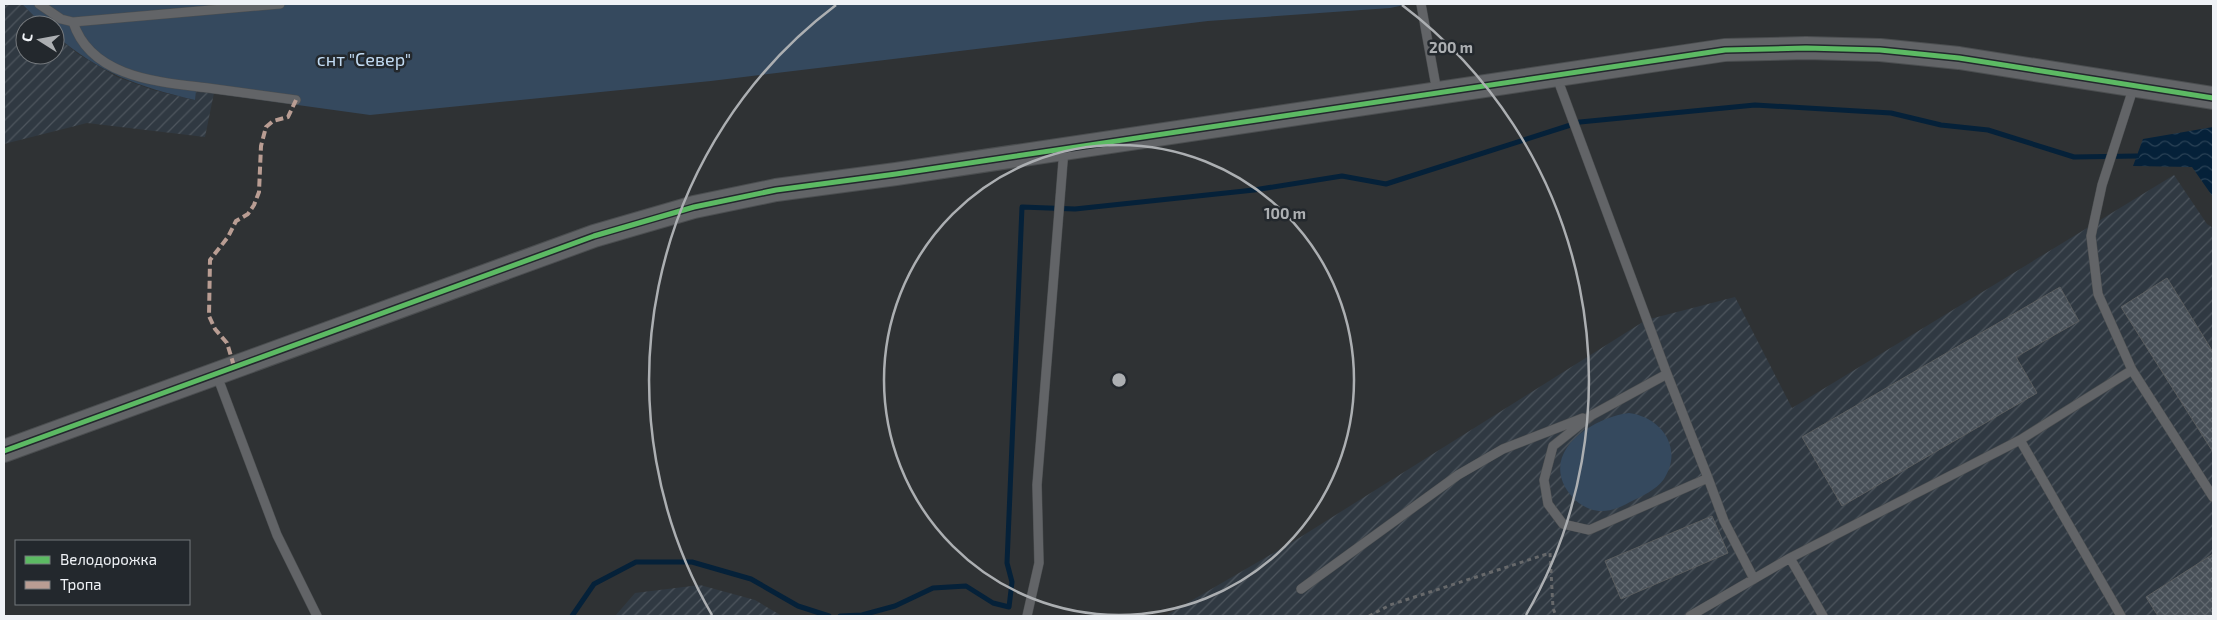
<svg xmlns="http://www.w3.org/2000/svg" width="2217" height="620" font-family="'Exo 2',sans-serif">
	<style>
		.industrial { fill: url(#industrial-furrows) }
		.green { fill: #35495e }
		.water { fill: url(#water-waves) }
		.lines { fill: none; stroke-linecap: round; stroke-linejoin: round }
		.stream { stroke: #052139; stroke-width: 5 }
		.building { fill: url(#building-cross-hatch); stroke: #5a5d5f }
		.service-casing { stroke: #4b4e50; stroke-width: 10 }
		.tertiary-casing { stroke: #4b4e50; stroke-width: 24 }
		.path { stroke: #67696b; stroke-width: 3; stroke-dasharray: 4 4; stroke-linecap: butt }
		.service { stroke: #626467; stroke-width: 9 }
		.tertiary { stroke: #626467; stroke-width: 22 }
		.quiet { stroke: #b99d93; stroke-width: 4; stroke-dasharray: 8 4; stroke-linecap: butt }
		.cycleway-casing { stroke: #23282d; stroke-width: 8 }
		.cycleway { stroke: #5cba63; stroke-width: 5 }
		.ring { fill: none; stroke: #acafb2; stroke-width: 2.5 }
		.labels { text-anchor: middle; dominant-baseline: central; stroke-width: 5; stroke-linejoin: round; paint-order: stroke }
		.park-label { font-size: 18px; fill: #c2dbf3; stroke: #23282d }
		.centre { fill: #acafb2; stroke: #23282d; stroke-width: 2.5 }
		.ring-label { font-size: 15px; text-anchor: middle; font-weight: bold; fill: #acafb2; stroke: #23282d; stroke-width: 5; stroke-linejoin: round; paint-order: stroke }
	</style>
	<defs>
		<pattern id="industrial-furrows" width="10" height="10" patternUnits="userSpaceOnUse" patternTransform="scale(1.25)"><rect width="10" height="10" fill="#303942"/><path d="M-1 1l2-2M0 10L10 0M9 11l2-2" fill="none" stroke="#4e565e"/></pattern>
		<pattern id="water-waves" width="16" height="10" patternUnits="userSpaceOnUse" patternTransform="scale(1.25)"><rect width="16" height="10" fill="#052139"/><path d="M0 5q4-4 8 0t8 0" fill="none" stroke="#2a4256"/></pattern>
		<pattern id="building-cross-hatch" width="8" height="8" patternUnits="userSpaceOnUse" patternTransform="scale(1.25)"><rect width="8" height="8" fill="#474f57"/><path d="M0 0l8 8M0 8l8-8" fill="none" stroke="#626970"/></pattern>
	</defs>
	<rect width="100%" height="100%" fill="#2f3234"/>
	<path class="industrial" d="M4 4H22L43 25H25V55H55V35L78 54 117 77 153 90 194 100 196 90 214 93 205 137 87 123 4 144Z
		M2174 175 2207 224 2213 228V616H1165L1299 538 1646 320 1735 297 1792 408Z
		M700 585 755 600 782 616H615L635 593Z"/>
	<path class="green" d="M22 4H1409L1390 8 1208 21 711 81 370 115 196 91 195 100C136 86 102 74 55 35V25H43Z
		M1629 413C1661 417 1684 448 1664 479 1656 490 1642 496 1630 502 1618 509 1604 514 1590 509 1579 505 1571 497 1565 487 1544 447 1596 417 1629 413Z"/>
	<path class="water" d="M2213 127V197L2192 167 2133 166 2143 139Z"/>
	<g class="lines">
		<path class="stream" d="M572 616 594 584 636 562H692L751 579 798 606 829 616
			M840 616 862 615 895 606 933 588 966 586 993 603 1009 607 1012 582 1007 563 1022 207 1075 209 1254 190 1342 176 1386 184 1580 122 1755 105 1891 113 1941 125 1988 130 2074 157 2137 156"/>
	</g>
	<path class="building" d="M2167 278 2213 352V452L2121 307Z
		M2060 287 2079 321 2016 357 2037 393 1842 506 1802 437Z
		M1712 516 1728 553 1621 599 1605 561Z
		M2213 554V616H2158L2146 597Z"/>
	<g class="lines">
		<defs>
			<path id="service" d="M39 4 61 19 73 22C91 78 159 82 208 88 238 92 267 96 296 100
				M1421 4 1437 92
				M73 22 280 4
				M1556 75 1667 374 1708 478 1589 530 1563 524 1548 504 1544 480 1553 446 1592 415 1667 374
				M2132 370 2213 497
				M216 373 277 535 317 616
				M2020 440 2121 616
				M1708 478 1724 521 1754 579
				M1790 558 1823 616
				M1301 589 1458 475 1503 449 1583 418
				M1027 616 1039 563 1037 485 1064 149
				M1690 616 1790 558 2020 440 2132 370 2098 294 2091 236 2102 185 2134 86"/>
			<path id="tertiary" d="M4 451 594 236 694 207 776 190 896 174 1725 50 1806 48 1880 50 1959 58 2213 98"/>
		</defs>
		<use href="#service" class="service-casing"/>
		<use href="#tertiary" class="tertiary-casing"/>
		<path class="path" d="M1369 616 1390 605 1550 553 1553 608 1556 616"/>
		<use href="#service" class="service"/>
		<use href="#tertiary" class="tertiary"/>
		<path class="quiet" d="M234 366 227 343 215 329 209 316 210 260 228 237 236 221 248 214 254 205 259 192 261 146 266 127 273 121 288 117 296 100"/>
		<defs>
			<path id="cycleway" d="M4 451 594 236 694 207 776 190 896 174 1725 50 1806 48 1880 50 1959 58 2213 98"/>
		</defs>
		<use href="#cycleway" class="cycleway-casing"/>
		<use href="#cycleway" class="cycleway"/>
	</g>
	<g class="ring">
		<circle cx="1119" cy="380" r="235"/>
		<path d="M712 615A470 470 0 0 1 836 5M1402 5A470 470 0 0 1 1526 615"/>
	</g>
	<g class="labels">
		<g class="park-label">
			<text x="364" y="59">снт "Север"</text>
		</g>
	</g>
	<circle cx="1119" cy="380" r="8" class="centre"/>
	<g class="ring-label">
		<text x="1451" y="53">200 m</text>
		<text x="1285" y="219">100 m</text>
	</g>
	<rect width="2217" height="620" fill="none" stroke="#eff2f6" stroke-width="10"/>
	<rect x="15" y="540" width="175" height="65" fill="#23282d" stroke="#75797d"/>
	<rect x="25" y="556" width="25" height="8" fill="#5cba63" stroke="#75797d"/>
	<text x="60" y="565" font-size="15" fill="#eff2f6">Велодорожка</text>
	<rect x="25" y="581" width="25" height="8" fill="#b99d93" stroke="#75797d"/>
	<text x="60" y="590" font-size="15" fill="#eff2f6">Тропа</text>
	<g transform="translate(40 40) rotate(281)"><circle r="24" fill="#23282d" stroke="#75797d"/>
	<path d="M0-4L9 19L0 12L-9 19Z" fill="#acafb2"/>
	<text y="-8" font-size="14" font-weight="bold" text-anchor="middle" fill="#eff2f6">С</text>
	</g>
</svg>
